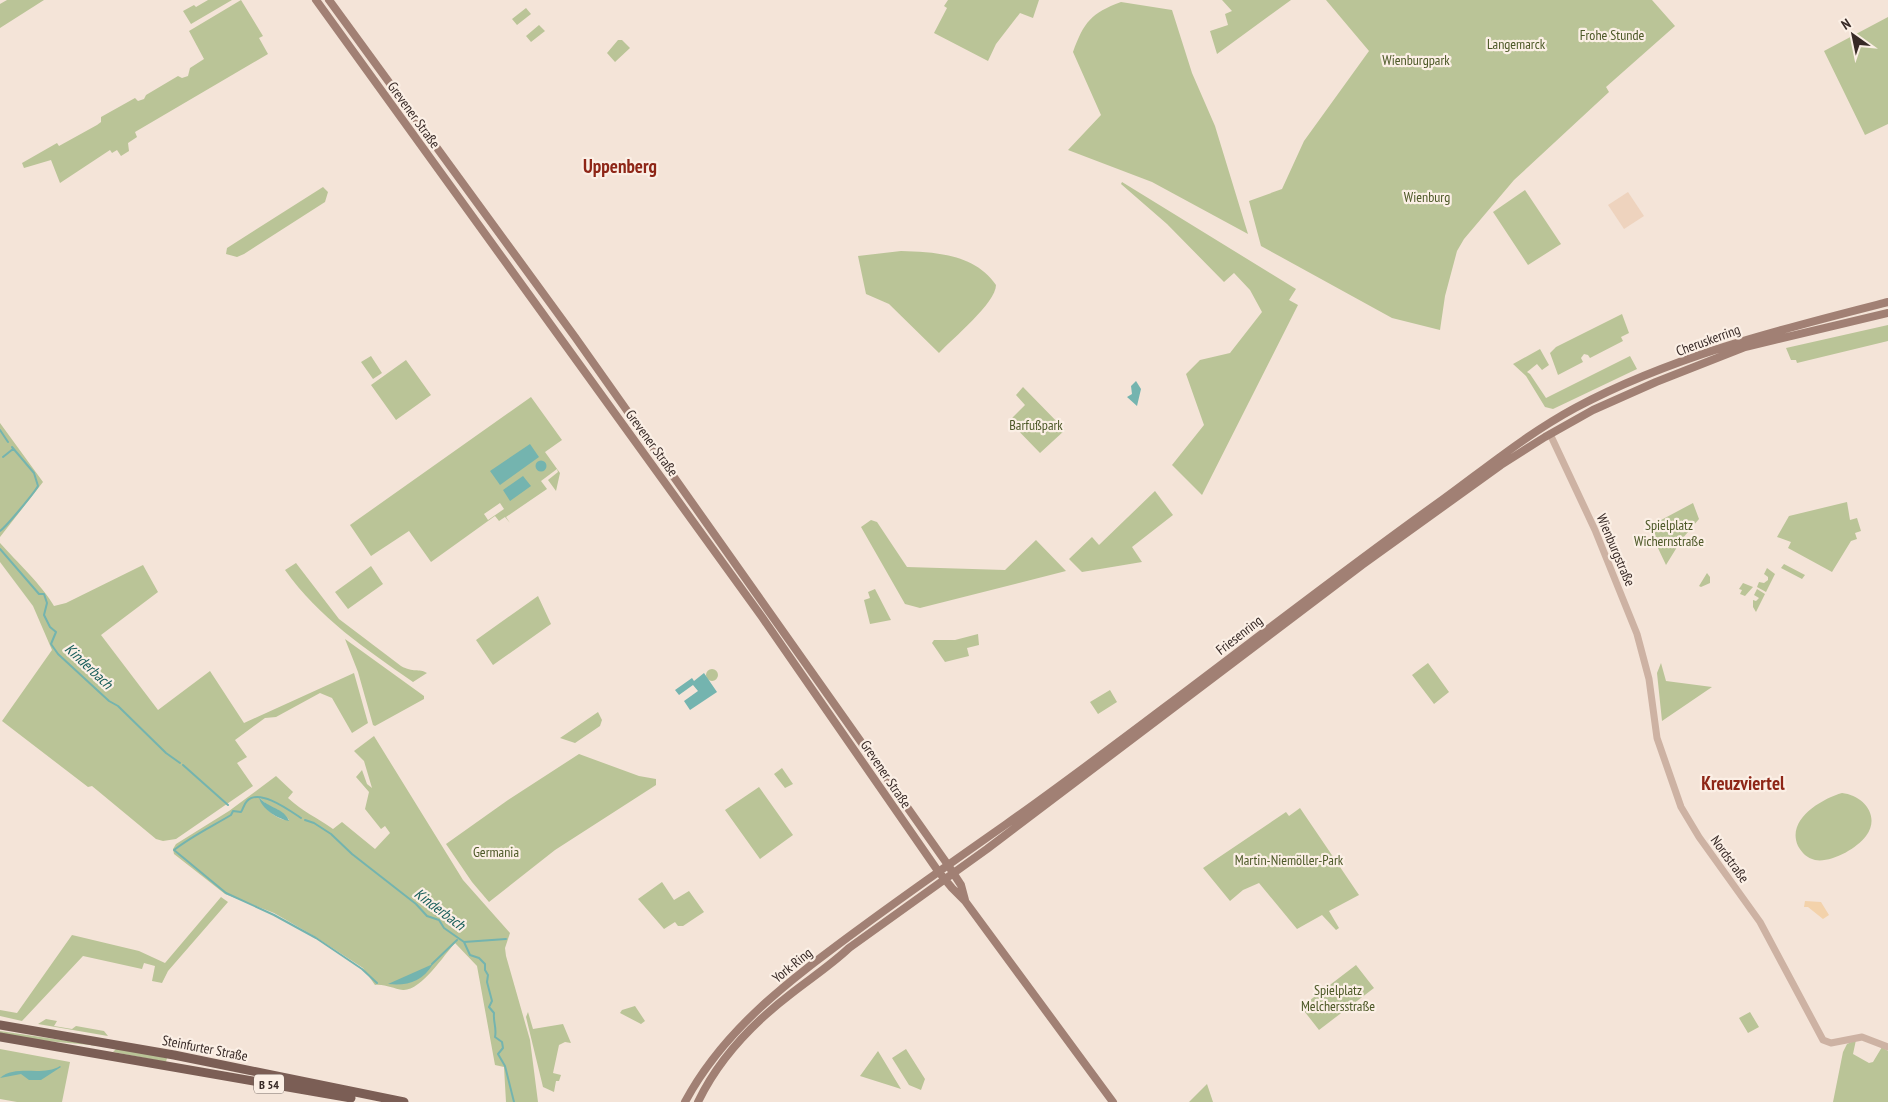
<svg xmlns="http://www.w3.org/2000/svg" width="1888" height="1102" font-family="'PT Sans Narrow',sans-serif">
	<style>
		.green { fill: #bac497; fill-rule: evenodd }
		.sand { fill: #f3d2ab }
		.plaza { fill: #eed3be }
		.water { fill: #74b4af }
		.lines { fill: none; stroke-linecap: round; stroke-linejoin: round }
		.stream { stroke: #74b4af; stroke-width: 2 }
		.tertiary { stroke: #cdb2a3; stroke-width: 7 }
		.secondary { stroke: #a18074; stroke-width: 8 }
		.primary { stroke: #7b5e55; stroke-width: 9 }
		.labels { text-anchor: middle; dominant-baseline: central; stroke-width: 4.5; stroke-linejoin: round; paint-order: stroke }
		.shield { fill: #fbefe5; stroke: #72645f; stroke-width: 1 }
		.shield-label { font-size: 12px; font-weight: bold; fill: #372926 }
		.park-label { font-size: 14px; fill: #4c5827; stroke: #fbefe5 }
		.street-label { font-size: 14px; fill: #372926; stroke: #fbefe5 }
		.water-label { font-size: 15px; font-style: italic; fill: #175d5a; stroke: #fbefe5 }
		.district-label { font-size: 19px; font-weight: bold; fill: #8e2617; stroke: #fbefe5 }
	</style>
	<rect width="100%" height="100%" fill="#f4e4d8"/>
	<path class="green" d="M7 0H44L0 28V4Z
		M208 0H232L191 24 183 11 194 5 196 7Z
		M241 0 263 36 259 38 268 54 135 132 137 137 128 143 129 151 121 156 117 150 112 153 110 150 60 183 51 160 24 168 22 163 57 143 59 146 97 125 101 122V117L135 98 138 101 144 99 146 95 178 76 182 78 188 76 190 68 204 59 189 31Z
		M948 0H1039L1033 18 1020 13 996 44 988 61 934 33 947 8 944 6Z
		M1222 0H1291L1217 54 1210 31 1228 25 1225 14 1232 11Z
		M1326 0H1652L1675 26 1606 87 1609 92 1514 180 1464 239 1457 251 1445 296 1440 330 1392 318 1261 246 1249 201 1282 189 1304 141 1369 51Z
		M1121 2 1172 10 1192 73 1215 126 1248 234 1152 182 1068 150 1101 115 1073 52C1084 22 1091 13 1121 2Z
		M526 8 531 14 517 25 512 19Z
		M1888 17V124L1865 135 1824 51Z
		M539 25 545 31 531 42 526 36Z
		M618 40H622L630 48 615 62 607 53Z
		M1122 182 1296 289 1289 300 1298 305 1202 495 1172 465 1204 425 1186 374 1200 360 1230 353 1262 312 1250 290 1234 273 1224 282 1167 224 1121 184Z
		M323 187 328 192 325 202 244 254 237 257 226 254 227 248Z
		M1525 190 1561 244 1528 265 1493 212Z
		M901 251C935 252 975 254 996 285 996 303 952 339 939 353L889 304 866 294 858 256Z
		M1622 314 1629 333 1621 337 1623 341 1590 358 1588 355 1584 354 1581 358 1583 362 1558 375 1550 353 1556 347Z
		M1888 325V341L1797 363 1796 360H1791L1786 348Z
		M1540 349 1549 365 1542 370 1537 364 1527 372 1530 374 1546 398 1630 356 1637 369 1553 409 1545 407 1526 376 1513 364Z
		M371 356 382 373 373 379 361 362Z
		M406 360 431 395 396 420 371 385Z
		M1023 387 1065 430 1040 453 1009 421 1025 405 1016 395Z
		M531 397 562 440 545 452 560 473 556 491 510 523 505 517 499 521 495 516 431 562 409 531 371 556 350 525ZM557 469 558 472 548 480 556 491 510 523 506 517 547 489 541 481ZM500 503 504 509 488 520 484 514Z
		M0 423 43 482 0 537Z
		M1155 491 1173 515 1132 547 1142 562 1082 572 1069 559 1092 537 1099 545Z
		M1847 502 1850 520 1857 518 1861 531 1855 533 1857 539 1851 541 1832 572 1788 548 1791 542 1777 537 1789 516Z
		M1693 503 1699 519 1682 539 1666 565 1648 527Z
		M871 520 877 522 907 567 1005 570 1036 540 1066 571 920 608 905 604 861 527Z
		M0 543C17 562 42 585 54 606L66 603 143 565 158 592 101 635 158 710 210 671 244 723 354 673 368 723 352 733 332 698 320 693 276 717 265 718 235 740 247 757 237 763 253 786 176 839 163 841 156 839 92 786 88 787 2 721 52 650 33 606 0 562Z
		M296 563 339 619 401 666C413 673 419 668 427 673L413 682C366 649 319 618 285 570Z
		M1784 564 1805 575 1802 579 1781 568Z
		M371 566 383 584 348 609 335 592Z
		M1767 568 1775 574 1766 592 1757 587 1759 582 1764 583 1768 580V577L1764 574Z
		M1707 573 1710 577V583L1701 587 1699 586Z
		M1743 583 1753 587 1745 596 1740 594 1742 590 1739 589Z
		M875 589 891 620 870 624 864 600 870 598 868 592Z
		M1757 589 1765 594 1756 612 1753 607V600L1756 601 1759 598 1754 595Z
		M538 596 551 624 493 665 476 640Z
		M978 634 979 645 967 648 969 656 945 662 932 643 934 640H955Z
		M345 639 424 696V699L375 726 373 725 358 672Z
		M1428 663 1449 692 1434 704 1412 675Z
		M1661 663 1666 681 1712 687 1662 721 1657 673Z
		M706 675a6 6 0 1 1 12 0a6 6 0 1 1-12 0Z
		M1110 690 1117 702 1098 714 1090 702Z
		M598 712 602 720 600 726 575 743 560 738Z
		M374 736 463 880 510 933 505 948 506 956 530 1040 538 1102H506L504 1067 495 1065 477 966 455 943C444 955 421 991 403 990 393 989 386 984 375 985L363 968 314 936 274 913 225 894 174 854 173 849 176 844 229 811 276 776 293 792 288 798C303 812 316 817 333 829L342 822 375 849 390 833 385 826 381 829 365 809 369 792 356 777 362 770 367 784 372 788 364 761 354 751ZM259 797C268 809 282 808 289 820 278 821 264 809 259 797Z
		M579 754 639 776 656 779V785L555 850 489 902 472 882 446 844 508 800Z
		M782 768 793 784 785 788 774 774Z
		M759 787 793 835 760 859 725 810Z
		M1842 793C1863 795 1881 816 1866 836 1856 849 1831 863 1815 860 1807 858 1802 853 1798 846 1786 820 1821 799 1842 793Z
		M1300 808 1359 895 1329 911 1339 928 1336 930 1322 915 1297 929 1259 883 1243 890 1230 901 1203 868 1286 812 1289 816Z
		M662 882 674 900 689 891 704 912 683 926H678L675 922 664 929 638 899Z
		M221 897 228 902 168 971 162 983 152 981 155 966 144 963 142 969 83 956 22 1021 0 1016V1010L17 1013 72 935 139 951 165 963Z
		M1356 965 1374 988 1319 1030 1301 1007Z
		M635 1006 645 1021 641 1024 620 1013 622 1010Z
		M528 1012 533 1029 563 1024 571 1043 565 1042 559 1045 553 1073 561 1075 559 1081H556L554 1092 543 1087 526 1017Z
		M1750 1012 1759 1027 1748 1033 1739 1018Z
		M46 1019 57 1021 54 1026 72 1029 76 1026 104 1031 108 1036 38 1024Z
		M0 1031 102 1046 35 1040 0 1034Z
		M1856 1040 1853 1054 1869 1063 1873 1062 1882 1047 1888 1051V1102H1833L1843 1052 1847 1044Z
		M117 1048 167 1058 166 1062 113 1052Z
		M0 1049 70 1062 62 1102H17L0 1099Z
		M906 1049 925 1079 921 1090 909 1085 892 1058Z
		M878 1051 901 1089 860 1076Z
		M1207 1084 1213 1102H1189Z"/>
	<path class="sand" d="M1805 901 1821 902 1829 915 1823 919 1808 907H1804Z"/>
	<path class="plaza" d="M1628 192 1644 216 1624 229 1608 205Z"/>
	<path class="water" d="M1136 381 1141 389 1137 406 1127 397 1132 394 1131 386Z
		M530 444 539 457 500 485 490 471Z
		M535.5 466a5.5 5.5 0 1 1 11 0a5.5 5.5 0 1 1-11 0Z
		M523 476 531 486 510 501 503 490Z
		M704 673 717 692 690 710 684 701 698 691 693 685 679 695 675 690 692 678 694 681Z
		M259 797C267 808 285 808 289 821 278 819 261 809 259 797Z
		M433 964C422 982 407 986 388 984Z
		M60 1066 61 1067 41 1080H29L21 1074 0 1078C16 1064 43 1077 60 1066Z"/>
	<g class="lines">
		<path class="stream" d="M0 430 8 442
			M3 457 13 449
			M0 531C7 526 34 493 38 486L34 473 12 447
			M0 549 39 594H44L47 603 44 615 50 627 56 632 51 644 58 654 109 701 118 706 166 753 180 763
			M183 765 228 805
			M301 818C289 810 259 788 247 801 244 804 243 809 241 812L233 811 231 815C211 827 192 836 174 850L226 893 274 915 316 938 362 969 377 983
			M305 820 314 823 331 834 352 854 416 904 427 916 439 920 444 928 464 942 470 955 479 958 485 964V970L488 975 487 982 492 1001 489 1007 494 1013C493 1022 497 1028 495 1037L502 1042 503 1048 498 1054 505 1066 514 1102
			M464 942 506 939
			M432 964 457 940"/>
		<path class="tertiary" d="M1550 434 1595 530 1637 634 1649 679 1657 738 1681 807 1699 837 1760 922 1823 1040 1831 1043 1862 1037 1888 1047"/>
		<path class="secondary" d="M316 0 762 617 938 871 952 888 965 901 1113 1102
			M329 0 575 337 948 865 961 885 965 900
			M685 1102C724 1029 790 980 855 932 905 895 955 860 1005 825 1059 787 1112 747 1165 707 1257 638 1348 567 1442 500 1486 468 1527 434 1575 408 1672 356 1782 329 1888 302
			M698 1102C719 1058 754 1022 792 993 811 978 831 965 849 948L987 849 1362 565 1501 465 1545 437 1593 410 1656 382 1745 347 1888 313"/>
		<path class="primary" d="M0 1025 174 1055 404 1102
			M0 1037 351 1098"/>
	</g>
	<g class="labels">
		<rect class="shield" x="254" y="1074.5" width="30" height="19" rx="4"/>
		<g class="shield-label">
			<text x="269" y="1084">B 54</text>
		</g>
		<g class="park-label">
			<text x="1612" y="35">Frohe Stunde</text>
			<text x="1516" y="44">Langemarck</text>
			<text x="1416" y="60">Wienburgpark</text>
			<text x="1427" y="197">Wienburg</text>
			<text x="1036" y="425">Barfußpark</text>
			<text x="1669" y="525">Spielplatz<tspan x="1669" dy="16">Wichernstraße</tspan></text>
			<text x="496" y="852">Germania</text>
			<text x="1289" y="860">Martin-Niemöller-Park</text>
			<text x="1338" y="990">Spielplatz<tspan x="1338" dy="16">Melchersstraße</tspan></text>
		</g>
		<g class="street-label">
			<text transform="translate(414 115) rotate(54)">Grevener Straße</text>
			<text transform="translate(1708 340) rotate(-20)">Cheruskerring</text>
			<text transform="translate(652 443) rotate(54)">Grevener Straße</text>
			<text transform="translate(1616 550) rotate(67)">Wienburgstraße</text>
			<text transform="translate(1239 635) rotate(-38)">Friesenring</text>
			<text transform="translate(886 774) rotate(56)">Grevener Straße</text>
			<text transform="translate(1730 859) rotate(54)">Nordstraße</text>
			<text transform="translate(792 965) rotate(-39)">York-Ring</text>
			<text transform="translate(205 1048) rotate(11)">Steinfurter Straße</text>
		</g>
		<g class="water-label">
			<text transform="translate(89 666) rotate(43)">Kinderbach</text>
			<text transform="translate(440 909) rotate(37)">Kinderbach</text>
		</g>
		<g class="district-label">
			<text x="620" y="166">Uppenberg</text>
			<text x="1743" y="783">Kreuzviertel</text>
		</g>
	</g>
	<g transform="translate(1853 35) rotate(327)" stroke="#fbefe5" stroke-width="4" paint-order="stroke">
	<path d="M0-4L9 19L0 12L-9 19Z" fill="#372926"/>
	<text y="-8" font-size="14" font-weight="bold" text-anchor="middle" fill="#372926">N</text>
	</g>
</svg>
